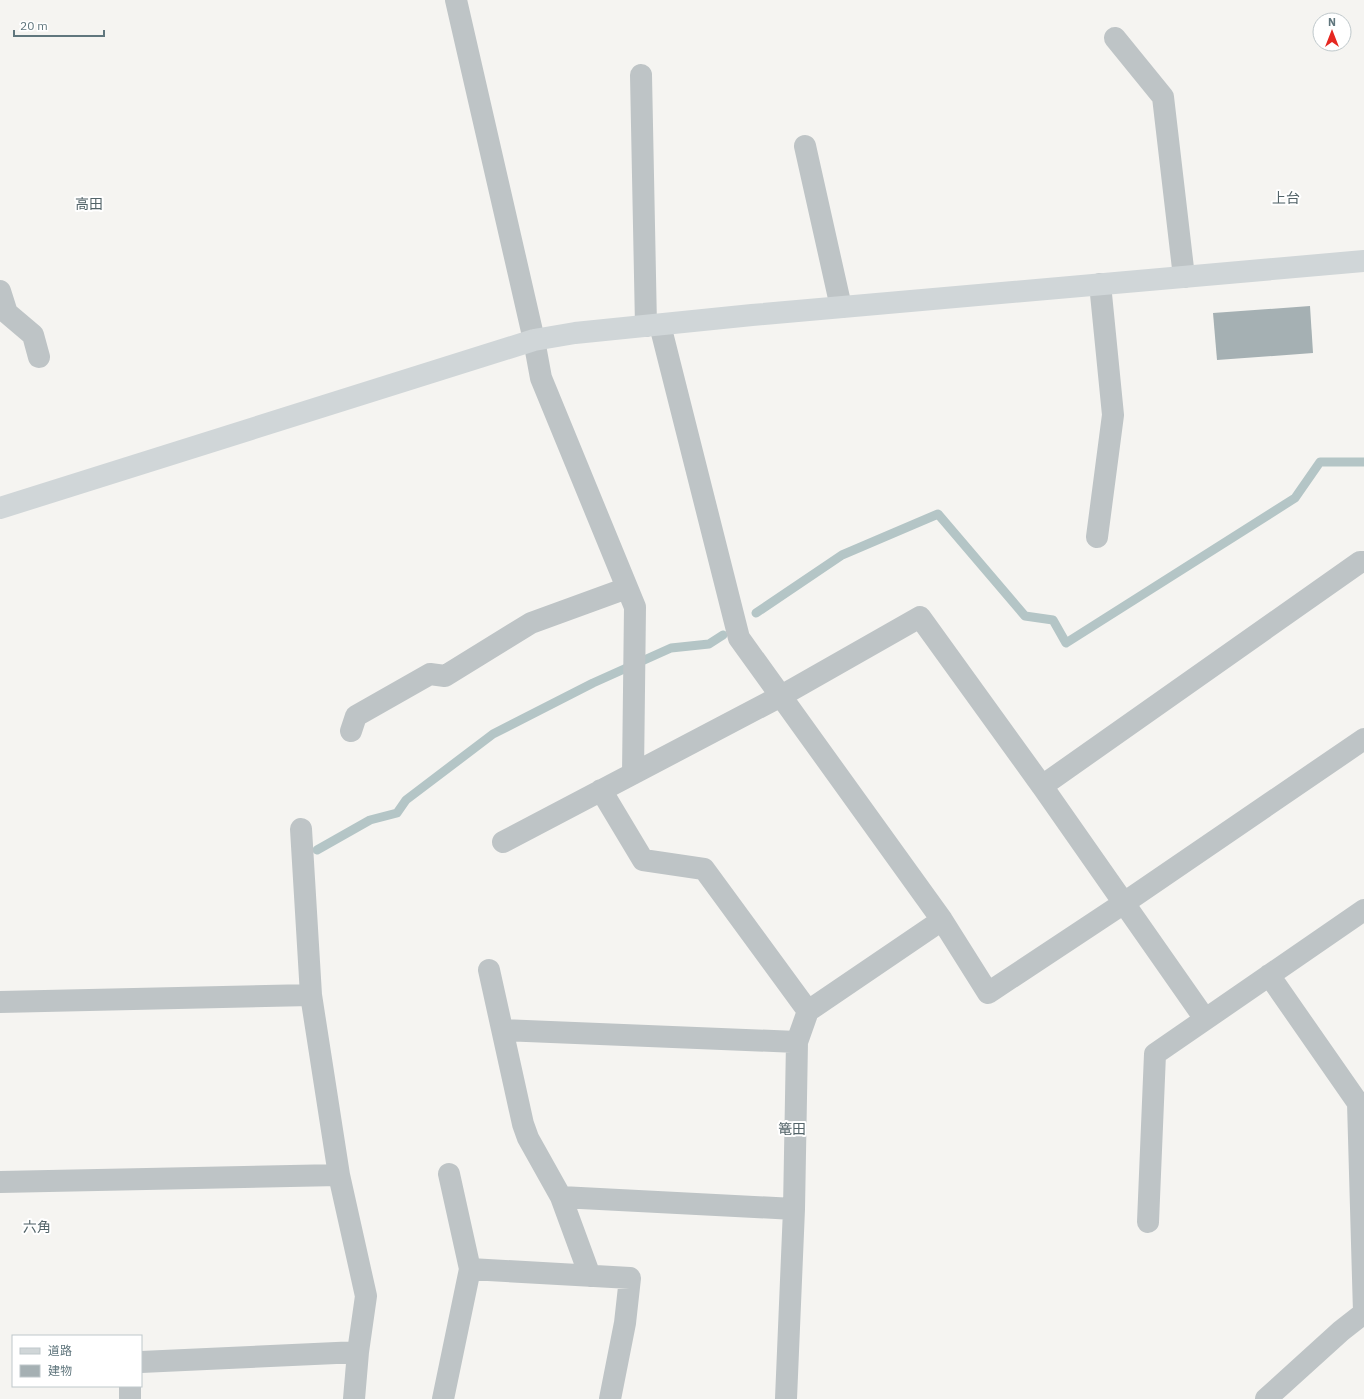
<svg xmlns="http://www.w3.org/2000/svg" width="1364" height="1399" font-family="'IBM Plex Sans','Noto Sans JP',sans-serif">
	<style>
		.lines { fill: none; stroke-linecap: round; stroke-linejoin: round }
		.stream { stroke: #b4c5c6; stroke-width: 9 }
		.building { fill: #a5b0b3 }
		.street { stroke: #bec4c6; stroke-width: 22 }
		.secondary { stroke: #d0d6d8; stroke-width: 22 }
		.labels { text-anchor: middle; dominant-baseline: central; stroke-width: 4; stroke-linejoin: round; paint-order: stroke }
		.quarter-label { font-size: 14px; fill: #526368; stroke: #fff }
	</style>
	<rect width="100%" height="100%" fill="#f5f4f1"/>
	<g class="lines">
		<path class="stream" d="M756 613 842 555 938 514 1025 616 1053 620 1066 643 1295 498 1320 462H1364
			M317 850 370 820 397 813 406 800 493 734 593 683 671 648 709 644 723 635"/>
	</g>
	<path class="building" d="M1310 306 1313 353 1217 360 1213 313Z"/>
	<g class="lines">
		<path class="street" d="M456 0 534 340 541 378 635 607 633 774
			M1115 38 1163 97 1184 277
			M641 75 646 326
			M805 146 841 307
			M0 291 7 313 33 335 39 357
			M660 325 739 638 942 920 988 993 1124 903 1364 739
			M1097 537 1113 415 1100 284
			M351 731 356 716 430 674 445 676 531 623 627 588
			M1042 786 1205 1019
			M601 790 643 860 704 869 808 1011
			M503 842 781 696 920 617 1042 786 1360 562H1364
			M489 970 523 1124 528 1138 561 1197 794 1209
			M1269 975 1358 1103 1364 1313
			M311 995 339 1175 366 1296 358 1352 354 1399
			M0 1002 311 995 301 829
			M503 1030 797 1042
			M0 1182 339 1175
			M561 1197 590 1276
			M1148 1222 1155 1054 1364 910
			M470 1269 630 1278 625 1323 610 1399
			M141 1362 358 1352
			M130 1386V1399
			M443 1399 470 1269 449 1174
			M786 1399 794 1209 797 1042 808 1011 942 920
			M1266 1399 1341 1331 1364 1313"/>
		<path class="secondary" d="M0 508 534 340 575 333 752 315 1364 261"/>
	</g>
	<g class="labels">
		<g class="quarter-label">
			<text x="1286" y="198">上台</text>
			<text x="89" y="204">高田</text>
			<text x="792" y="1129">篭田</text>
			<text x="37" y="1227">六角</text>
		</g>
	</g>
	<rect x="12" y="1335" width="130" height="52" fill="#ffffff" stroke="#bfc8cb"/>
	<rect x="20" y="1348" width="20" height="6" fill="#d0d6d8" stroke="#bfc8cb"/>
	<text x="48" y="1355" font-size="12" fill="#60767d">道路</text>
	<rect x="20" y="1365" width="20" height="12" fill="#a5b0b3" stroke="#bfc8cb"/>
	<text x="48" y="1375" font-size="12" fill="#60767d">建物</text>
	<g transform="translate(1332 32)"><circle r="19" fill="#ffffff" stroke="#bfc8cb"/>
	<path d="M0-3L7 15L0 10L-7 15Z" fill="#e52721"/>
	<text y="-6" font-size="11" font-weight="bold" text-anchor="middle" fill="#60767d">N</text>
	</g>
	<path d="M14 30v6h90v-6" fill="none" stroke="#60767d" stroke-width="2"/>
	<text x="20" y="30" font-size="12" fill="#60767d" stroke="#ffffff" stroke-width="3" paint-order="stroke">20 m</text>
</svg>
